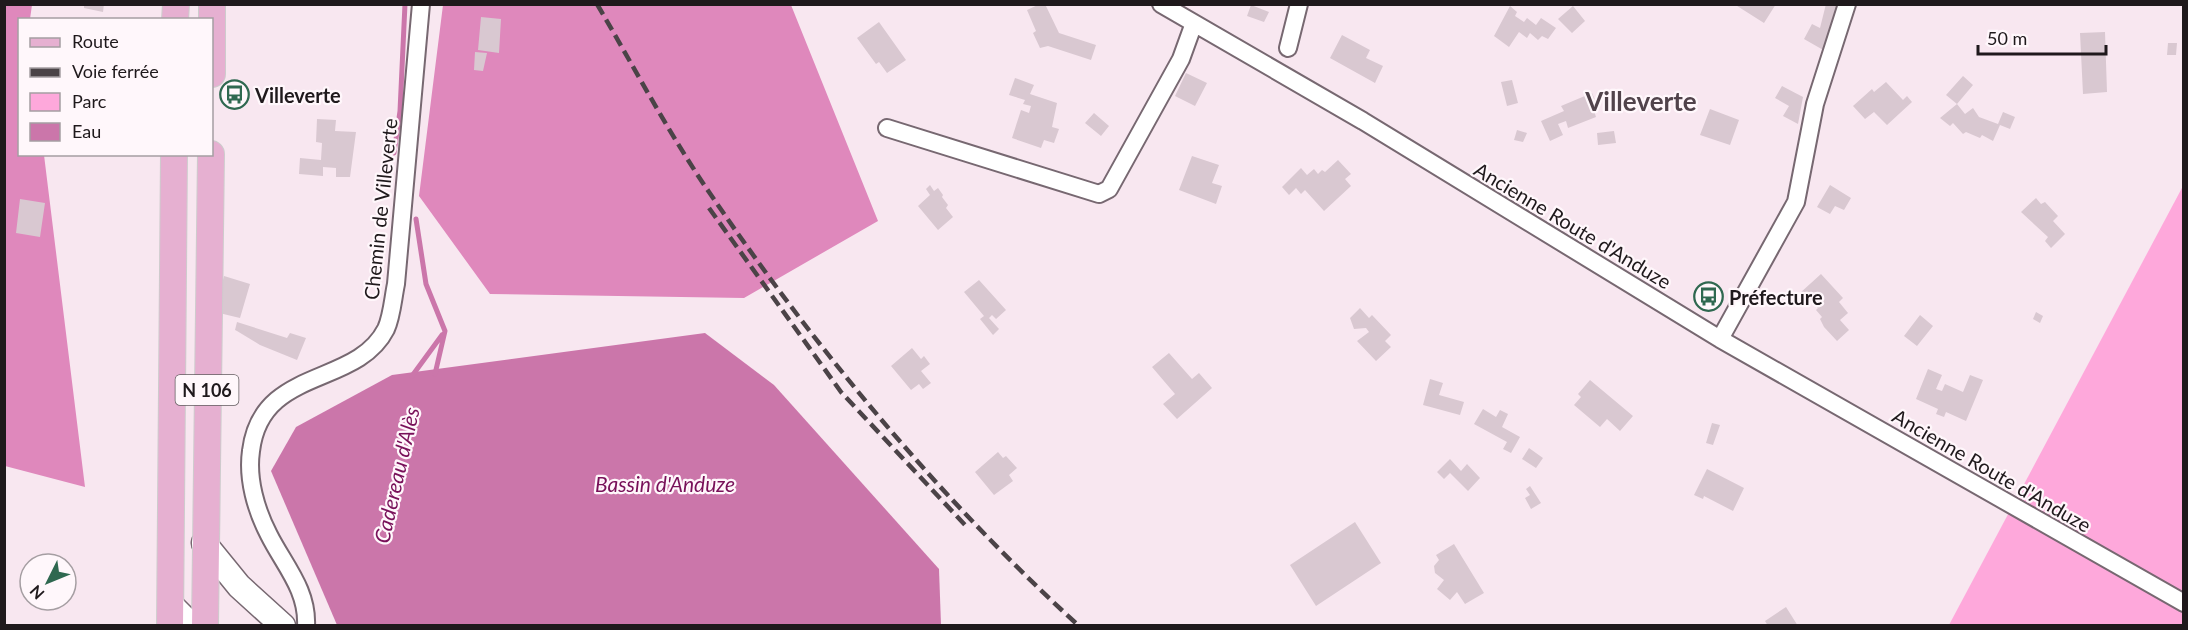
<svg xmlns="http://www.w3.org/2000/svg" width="2188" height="630" font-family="Lato,sans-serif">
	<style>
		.green { fill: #fea8db }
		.forest { fill: #df88bc }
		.water { fill: #cb76aa }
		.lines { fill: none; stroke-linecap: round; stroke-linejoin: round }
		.stream { stroke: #cb76aa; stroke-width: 5 }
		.building { fill: #d9c8d1 }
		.street-casing { stroke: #776871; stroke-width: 20 }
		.secondary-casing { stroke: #776871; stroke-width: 27 }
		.primary-casing { stroke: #cecccd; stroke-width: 28 }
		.street { stroke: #fff; stroke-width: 16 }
		.secondary { stroke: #fff; stroke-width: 24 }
		.primary { stroke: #e6b0d1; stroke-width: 26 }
		.rail { stroke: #4b4347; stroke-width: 4.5; stroke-dasharray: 12 6; stroke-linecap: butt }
		.labels { text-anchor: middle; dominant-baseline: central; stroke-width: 4.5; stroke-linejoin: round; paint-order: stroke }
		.shield { fill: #fff7fb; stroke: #625c5f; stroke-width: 1.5 }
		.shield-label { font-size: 18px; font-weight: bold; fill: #1f191c }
		.poi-label { font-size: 20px; font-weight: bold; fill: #1f191c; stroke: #fff7fb; text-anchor: start }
		.street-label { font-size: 20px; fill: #1f191c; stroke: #fff7fb }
		.water-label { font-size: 21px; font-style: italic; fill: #781059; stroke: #fff7fb }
		.district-label { font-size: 26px; font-weight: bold; fill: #51434b; stroke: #fff7fb }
	</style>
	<rect width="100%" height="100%" fill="#f8e7f0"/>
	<path class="green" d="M2183 186V625H1949Z"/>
	<path class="forest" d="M4 5H32L30 19 20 20V154L44 155 85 487 5 466Z
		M443 5H791L878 221 744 298 490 294 419 196Z"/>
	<path class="water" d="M705 333 774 385 939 569 941 625H337L271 471 296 427 392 375Z"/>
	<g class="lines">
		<path class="stream" d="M394 153 400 111 405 4
			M416 219 426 284 445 331 435 374
			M412 376 442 335"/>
	</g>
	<path class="building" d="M84 4H104L103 12 84 8Z
		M1040 4H1045L1059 33 1096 45 1091 60 1048 46 1040 48 1033 33 1036 31 1027 10Z
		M1734 4H1776L1764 23Z
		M1826 4H1839L1825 51 1804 39 1812 24 1820 28Z
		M1251 5 1269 12 1264 22 1247 16Z
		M1510 6 1517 12 1515 16 1524 22 1527 18 1536 25 1541 18 1556 28 1548 39 1542 36 1538 40 1530 33 1527 38 1519 32 1509 47 1494 36Z
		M1573 6 1585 21 1572 33 1558 19Z
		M481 17 501 19 499 53 478 50Z
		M879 22 906 60 887 73 879 62 876 64 857 38Z
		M2105 32 2107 92 2083 94 2080 33Z
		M1342 35 1370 50 1366 58 1383 66 1375 83 1330 58Z
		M2168 43H2177L2176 55H2167Z
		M475 52 487 53 483 71 474 70Z
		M1186 73 1207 83 1195 106 1175 96Z
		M1963 76 1973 85 1957 104 1965 114 1973 108 1979 117 1998 124 2003 112 2015 117 2010 129 2000 125 1993 141 1982 135 1980 138 1966 132 1963 134 1953 123 1950 126 1940 118 1957 104 1946 95Z
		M1015 78 1034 85 1030 94 1057 103 1052 127 1059 129 1054 143 1044 140 1041 148 1012 138 1021 110 1029 113 1031 106 1023 104 1025 100 1009 95Z
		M1512 80 1518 103 1507 106 1501 82Z
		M1886 82 1903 100 1907 96 1912 102 1887 125 1874 112 1865 119 1853 106 1872 89 1874 92Z
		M1782 86 1803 97 1798 124 1783 116 1789 106 1775 98Z
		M1592 93 1597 105 1593 107 1596 117 1568 128 1566 121 1558 124 1563 135 1550 141 1541 121 1564 111 1561 106Z
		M1710 109 1739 120 1730 145 1700 135Z
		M1094 113 1109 126 1101 136 1085 123Z
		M317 119 336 120 335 131 356 132 350 177H336V168L323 167V176L299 174 300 158 321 160 322 143 316 142Z
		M1517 130 1527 133 1523 142 1514 140Z
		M1614 131 1616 143 1598 145 1597 133Z
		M1192 156 1219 165 1212 183 1222 186 1216 204 1179 190Z
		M1338 160 1351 174 1345 179 1351 186 1324 211 1305 190 1301 194 1296 188 1289 195 1282 187 1301 168 1307 175 1314 169 1318 174 1322 170 1325 172Z
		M930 185 934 191 938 188 943 195 942 197 948 205 946 208 953 217 938 230 918 206 930 195 926 189Z
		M1830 185 1851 198 1844 210 1835 206 1830 214 1817 207Z
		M2036 198 2041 204 2045 202 2058 216 2053 221 2065 234 2051 248 2045 241 2048 237 2021 212Z
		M20 199 45 203 40 237 16 233Z
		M1821 274 1843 298 1839 302 1848 313 1840 320 1849 330 1837 341 1824 327 1820 319 1822 317 1816 310 1818 308 1800 293Z
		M224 276 250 284 240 318 215 312Z
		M979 280 1006 310 996 319 992 315 989 318 999 329 993 335 980 319 984 316 964 292Z
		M1360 308 1369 318 1372 315 1391 335 1385 341 1391 347 1376 361 1357 341 1369 332 1366 328 1354 329 1350 318Z
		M2036 312 2043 316 2040 323 2033 319Z
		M1920 315 1933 326 1917 346 1904 336Z
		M237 322 287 338 290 333 306 338 297 360 260 345 237 331 235 330Z
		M912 348 921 359 924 356 930 364 921 371 931 383 923 389 919 384 911 390 891 366Z
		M1169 353 1192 379 1199 373 1212 388 1177 419 1163 404 1175 394 1152 367Z
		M1928 369 1942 375 1936 389 1942 391 1945 384 1963 392 1970 375 1983 380 1966 421 1946 412 1944 417 1936 414 1938 409 1916 399Z
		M1430 379 1443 383 1439 395 1464 402 1460 415 1423 405Z
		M1590 380 1633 416 1620 431 1607 419 1600 427 1574 405 1581 397 1578 394Z
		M1483 409 1496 417 1500 410 1508 414 1502 427 1520 437 1511 453 1503 449 1507 442 1474 424Z
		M1712 423 1720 425 1713 445 1706 443Z
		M1529 448 1543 458 1536 468 1522 459Z
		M998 452 1003 458 1006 456 1017 468 1009 475 1013 481 994 495 975 472Z
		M1450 459 1461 471 1467 464 1480 478 1468 491 1450 473 1444 479 1437 472Z
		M1707 469 1744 488 1733 511 1704 496 1703 499 1694 495Z
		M1530 486 1541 503 1531 509 1525 498 1530 495 1526 489Z
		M1355 522 1381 563 1316 606 1290 565Z
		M1454 544 1484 593 1465 604 1457 592 1450 600 1437 589 1444 580 1435 573 1434 566 1439 560 1436 555Z
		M1786 607 1798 626H1768L1765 621Z"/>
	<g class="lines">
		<defs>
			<path id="street" d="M1161 4 1363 121 1720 339 2184 603
				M1288 48 1299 4
				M887 128 1099 194 1109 189 1181 59 1194 23
				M1720 339 1796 202 1815 104 1847 4
				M306 626C308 590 284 565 269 535 256 510 247 479 251 451 261 366 356 388 386 329 392 316 393 298 396 284L421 4"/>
			<path id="secondary" d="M204 543 239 586 283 626
				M171 605 192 626"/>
			<path id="primary" d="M175 20 176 4
				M212 74V4
				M170 626 174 154
				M205 626 211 154"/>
		</defs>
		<use href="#street" class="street-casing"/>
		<use href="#secondary" class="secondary-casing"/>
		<use href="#primary" class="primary-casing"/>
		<use href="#street" class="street"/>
		<use href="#secondary" class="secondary"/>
		<use href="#primary" class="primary"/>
		<path class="rail" d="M597 4C634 67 668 132 709 192 816 349 938 497 1079 626
			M709 208 841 392 965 525"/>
	</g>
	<defs>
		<symbol id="bus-ring" viewBox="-11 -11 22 22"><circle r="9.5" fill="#fff7fb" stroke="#2f6850" stroke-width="1.5"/><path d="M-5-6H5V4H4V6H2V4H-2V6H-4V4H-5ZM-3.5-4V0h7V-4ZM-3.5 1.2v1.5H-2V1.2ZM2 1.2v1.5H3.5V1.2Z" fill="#2f6850"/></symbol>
	</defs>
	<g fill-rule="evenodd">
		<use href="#bus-ring" x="218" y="78" width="33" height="33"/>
		<use href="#bus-ring" x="1692" y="280" width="33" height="33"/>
	</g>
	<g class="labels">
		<rect class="shield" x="175.5" y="375" width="63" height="30" rx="4.5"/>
		<g class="shield-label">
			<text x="207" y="390">N 106</text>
		</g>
		<g class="poi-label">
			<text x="255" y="95">Villeverte</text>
			<text x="1729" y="297">Préfecture</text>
		</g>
		<g class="street-label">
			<text transform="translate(380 209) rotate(-84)">Chemin de Villeverte</text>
			<text transform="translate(1573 225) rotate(31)">Ancienne Route d'Anduze</text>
			<text transform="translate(1992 470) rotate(30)">Ancienne Route d'Anduze</text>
		</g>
		<g class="water-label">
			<text transform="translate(396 475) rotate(-77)">Cadereau d'Alès</text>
			<text x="665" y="483">Bassin d'Anduze</text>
		</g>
		<g class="district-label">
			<text x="1641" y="101">Villeverte</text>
		</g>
	</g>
	<rect width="2188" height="630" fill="none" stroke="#1f191c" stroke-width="12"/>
	<rect x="18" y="18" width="195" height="138" fill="#fff7fb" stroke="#a59ea2" stroke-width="1.5"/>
	<rect x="30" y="38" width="30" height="9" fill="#e6b0d1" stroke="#a59ea2" stroke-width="1.5"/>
	<text x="72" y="48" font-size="18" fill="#1f191c">Route</text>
	<rect x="30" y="68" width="30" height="9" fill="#4b4347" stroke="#a59ea2" stroke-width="1.5"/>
	<text x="72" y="78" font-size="18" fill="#1f191c">Voie ferrée</text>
	<rect x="30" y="93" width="30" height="18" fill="#fea8db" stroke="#a59ea2" stroke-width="1.5"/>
	<text x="72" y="108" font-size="18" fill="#1f191c">Parc</text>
	<rect x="30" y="123" width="30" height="18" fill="#cb76aa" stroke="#a59ea2" stroke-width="1.5"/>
	<text x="72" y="138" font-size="18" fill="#1f191c">Eau</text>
	<g transform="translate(48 582) rotate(227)"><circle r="28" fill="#fff7fb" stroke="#a59ea2" stroke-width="1.5"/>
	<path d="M0-4.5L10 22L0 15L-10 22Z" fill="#2f6850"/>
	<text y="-9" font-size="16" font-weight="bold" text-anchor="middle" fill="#1f191c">N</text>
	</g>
	<path d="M1978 45v9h128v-9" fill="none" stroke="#1f191c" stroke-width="3"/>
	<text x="1987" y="45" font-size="18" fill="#1f191c" stroke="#fff7fb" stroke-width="4.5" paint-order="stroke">50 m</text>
</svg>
